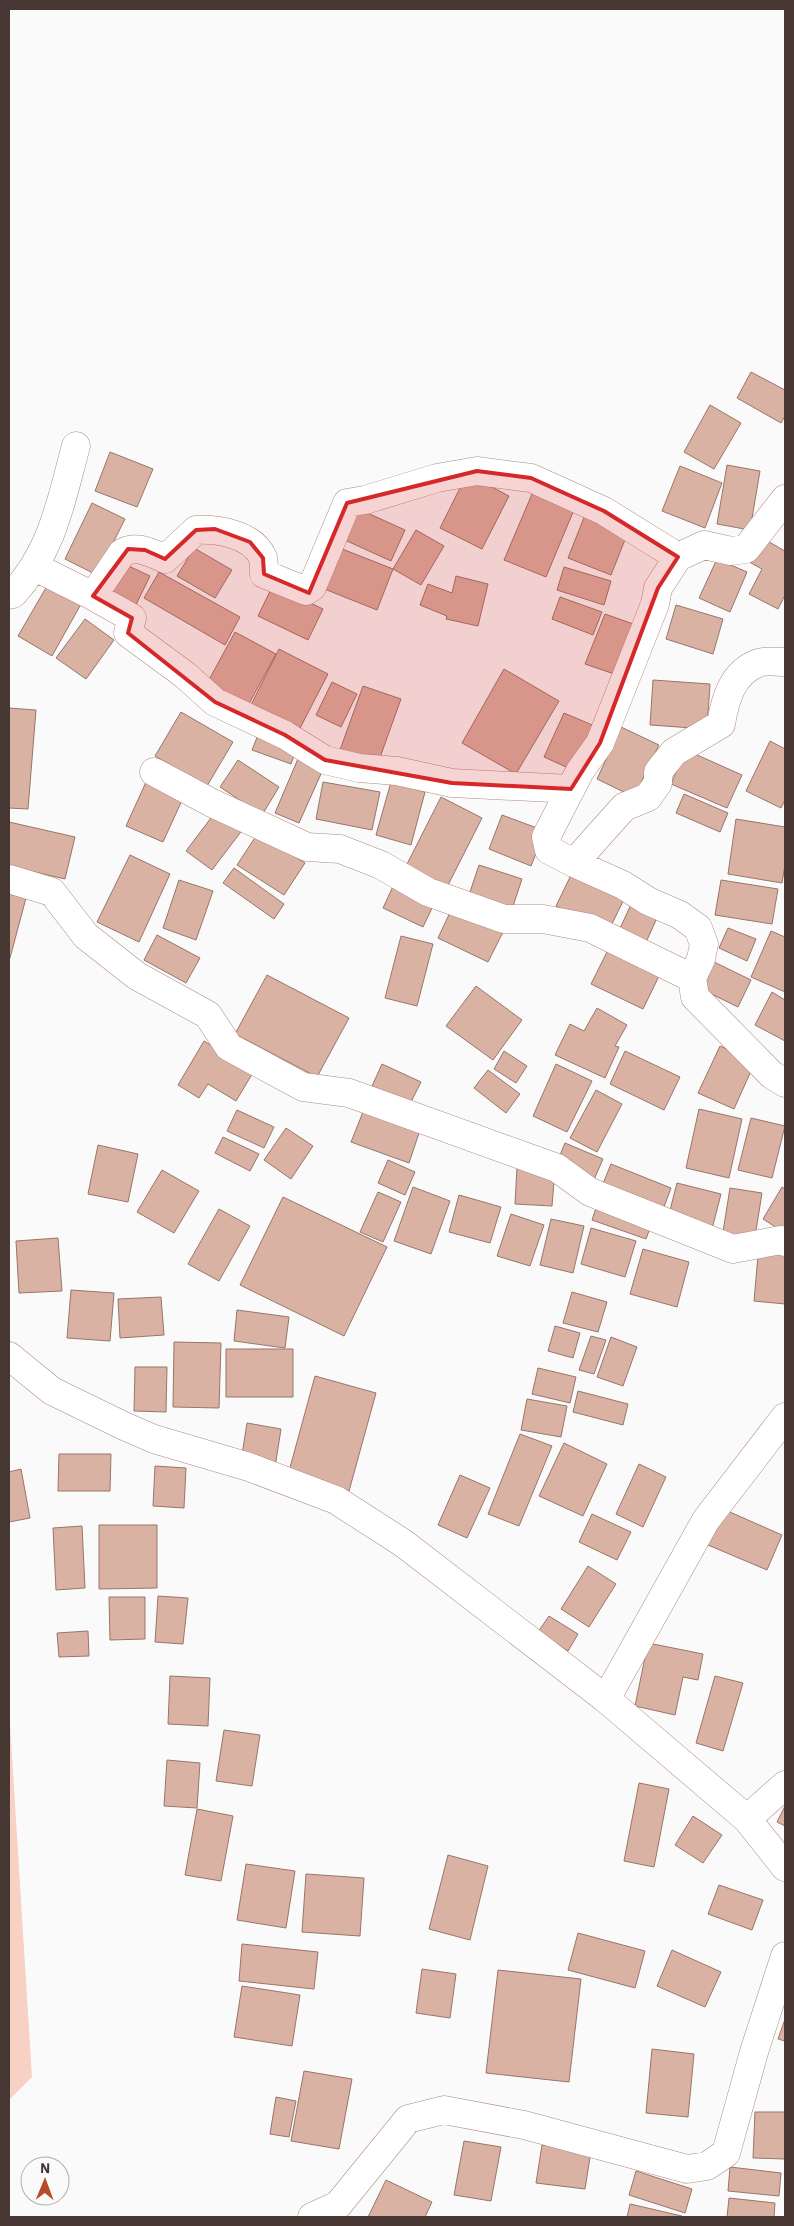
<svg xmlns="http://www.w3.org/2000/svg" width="794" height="2226" font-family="'IBM Plex Sans',sans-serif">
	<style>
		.green { fill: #f7d1c4 }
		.building { fill: #d9b2a4; stroke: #997569 }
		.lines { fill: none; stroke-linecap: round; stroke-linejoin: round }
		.street-casing { stroke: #b08a7e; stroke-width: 29 }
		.street { stroke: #fff; stroke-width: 28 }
		.marked { fill: #d62828; fill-opacity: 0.2; stroke: #d62828; stroke-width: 4; stroke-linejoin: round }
	</style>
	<rect width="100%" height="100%" fill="#fafafa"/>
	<path class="green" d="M9 1708 32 2077 9 2100Z"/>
	<path class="building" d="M751 372 785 390V416L781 423 737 398Z
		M710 405 741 423 714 469 684 452Z
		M110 452 153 469 137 507 95 491Z
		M727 465 760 471 750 530 717 524Z
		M680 466 722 483 705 528 662 511Z
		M467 474 509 496 482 549 440 528Z
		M535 487 576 505 546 577 504 560Z
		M92 503 125 519 97 575 65 559Z
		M350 505 405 530 391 561 336 536Z
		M585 515 628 532 611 575 568 558Z
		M416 530 444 546 421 585 393 569Z
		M764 539 785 551V595L778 609 749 594 762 569 751 563Z
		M332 545 393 569 377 610 317 586Z
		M194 548 232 570 215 598 177 576Z
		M717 559 747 572 730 612 699 598Z
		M118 561 150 576 132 613 100 598Z
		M564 567 611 581 604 605 557 590Z
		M159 572 240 617 225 645 144 598Z
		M456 576 488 584 478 626 446 619 447 616 420 605 428 584 452 593Z
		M51 579 85 597 52 656 18 636Z
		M273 585 323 609 308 640 258 616Z
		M560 597 602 612 593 635 552 619Z
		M676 605 723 619 713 654 666 639Z
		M605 614 639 626 620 676 585 664Z
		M85 619 114 640 86 679 56 658Z
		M235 632 276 654 245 711 204 689Z
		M279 649 328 674 297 734 249 709Z
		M504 669 559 701 516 774 462 743Z
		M653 680 710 684 707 729 650 725Z
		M332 682 357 694 341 727 316 715Z
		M363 686 401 699 378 763 340 750Z
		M9 708 36 710 28 809 9 808Z
		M181 712 233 742 207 786 155 756Z
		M564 713 597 727 577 772 544 757Z
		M621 727 659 745 634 797 597 779Z
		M258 735 296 750 291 764 252 750Z
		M770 741 785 749V800L781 808 746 791Z
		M686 750 742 775 727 808 671 784Z
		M300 754 325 765 299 823 275 813Z
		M238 760 279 787 262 815 220 787Z
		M147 780 184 796 163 842 126 826Z
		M323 782 380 792 372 830 316 819Z
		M391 782 425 792 411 845 376 835Z
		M684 794 728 813 720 832 676 813Z
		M441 797 482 818 446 889 405 868Z
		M217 810 243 829 212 870 186 851Z
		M502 815 545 831 531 866 489 849Z
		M736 819 785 827V865L782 883 728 874Z
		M9 822 75 837 65 879 9 866Z
		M258 833 305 863 284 895 237 865Z
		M130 855 170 874 139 942 97 922Z
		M479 865 522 879 510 915 467 901Z
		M575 867 627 893 608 932 556 906Z
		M234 868 284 904 274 919 223 883Z
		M179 880 213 891 196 940 163 928Z
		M721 880 778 889 772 924 715 915Z
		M395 882 435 902 423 927 383 908Z
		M9 894 26 898 10 958H9Z
		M634 898 661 909 643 949 616 937Z
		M454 904 505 928 488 962 438 938Z
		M728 928 756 939 747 961 719 948Z
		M771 931 785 937V992L751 977Z
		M157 935 200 958 186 983 144 960Z
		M401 936 433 944 417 1006 385 998Z
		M609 948 661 972 643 1009 591 984Z
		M712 961 751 980 738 1007 699 988Z
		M267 975 349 1018 317 1077 235 1034Z
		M476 986 522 1020 493 1060 446 1026Z
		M772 992 785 1000V1041L755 1025Z
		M597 1008 627 1025 615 1046 619 1047 605 1078 555 1055 570 1024 584 1031Z
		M204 1041 254 1071 236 1101 208 1084 199 1098 178 1085Z
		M720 1046 755 1062 734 1109 698 1093Z
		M504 1051 527 1066 516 1083 494 1069Z
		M625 1051 680 1077 664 1110 610 1084Z
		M382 1064 421 1082 410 1104 372 1086Z
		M556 1064 592 1081 567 1132 533 1116Z
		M488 1070 520 1094 506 1113 474 1088Z
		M596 1090 622 1104 597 1152 570 1138Z
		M365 1107 421 1127 409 1163 351 1142Z
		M699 1109 742 1119 729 1178 686 1168Z
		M237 1110 274 1127 264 1148 227 1131Z
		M751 1118 785 1126 772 1178 738 1170Z
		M286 1128 313 1146 291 1179 264 1160Z
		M223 1137 259 1154 250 1171 215 1153Z
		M565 1143 603 1159 593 1182 556 1165Z
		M98 1145 138 1154 128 1202 88 1194Z
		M388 1160 415 1172 405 1195 378 1183Z
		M611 1164 671 1188 661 1215 600 1191Z
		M517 1167 555 1169 552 1206 515 1204Z
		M162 1170 199 1191 174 1233 137 1212Z
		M677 1183 721 1194 712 1229 668 1218Z
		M413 1187 450 1201 431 1254 394 1241Z
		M782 1187 785 1189V1233L763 1219Z
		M730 1188 762 1193 754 1243 722 1238Z
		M378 1192 401 1202 383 1242 360 1232Z
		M459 1195 501 1207 490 1243 449 1232Z
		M283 1197 387 1247 344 1336 240 1285Z
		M598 1202 653 1220 646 1239 592 1220Z
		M219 1209 250 1226 219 1281 188 1264Z
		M511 1214 544 1225 530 1266 497 1256Z
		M551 1219 584 1226 573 1273 540 1265Z
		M591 1228 636 1241 625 1277 581 1264Z
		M58 1238 62 1291 19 1293 16 1241Z
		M759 1244 785 1247V1304L754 1301Z
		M643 1249 689 1262 677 1307 630 1294Z
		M71 1290 114 1293 110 1341 67 1338Z
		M572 1292 607 1302 598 1332 563 1323Z
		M161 1297 164 1335 120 1338 118 1299Z
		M237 1310 289 1317 285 1348 234 1341Z
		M555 1326 580 1333 573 1358 548 1351Z
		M591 1336 606 1340 594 1374 579 1370Z
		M611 1337 637 1347 623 1386 597 1377Z
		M174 1342 221 1343 219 1408 173 1407Z
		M226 1349H293V1397H226Z
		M135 1367H167L166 1412 134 1411Z
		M538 1368 576 1377 570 1403 532 1394Z
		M315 1376 376 1393 349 1491 288 1475Z
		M578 1391 628 1404 623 1425 573 1412Z
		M527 1399 567 1406 561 1437 521 1430Z
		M247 1423 281 1429 275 1467 241 1461Z
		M520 1434 552 1446 519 1526 488 1514Z
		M564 1443 607 1464 583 1516 539 1496Z
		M59 1454H111L110 1491H58Z
		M639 1464 666 1477 643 1527 616 1514Z
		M155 1466 186 1468 184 1508 153 1506Z
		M21 1469 30 1518 9 1522V1472Z
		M460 1475 490 1488 467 1538 438 1525Z
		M723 1509 782 1535 767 1570 708 1545Z
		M592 1514 631 1532 617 1560 579 1542Z
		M99 1525H157V1588L99 1589Z
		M82 1526 85 1588 56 1590 53 1528Z
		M588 1566 616 1584 589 1627 561 1609Z
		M158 1596 188 1598 183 1644 155 1642Z
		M109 1597H145V1639L110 1640Z
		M549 1616 578 1634 568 1651 538 1632Z
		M88 1631 89 1656 59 1657 57 1633Z
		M648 1643 703 1654 698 1680 683 1677 675 1715 635 1706Z
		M170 1676 210 1678 208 1726 168 1724Z
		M715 1676 743 1683 723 1751 696 1743Z
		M224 1730 260 1735 252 1786 216 1781Z
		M167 1760 200 1763 197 1808 164 1806Z
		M639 1783 669 1789 654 1867 624 1861Z
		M785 1806V1826L777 1822Z
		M197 1809 233 1816 221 1881 185 1875Z
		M693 1816 722 1835 703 1863 675 1845Z
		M448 1855 488 1866 470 1940 429 1929Z
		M246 1864 295 1871 286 1928 237 1920Z
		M306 1874 364 1878 360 1936 302 1932Z
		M719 1885 763 1900 752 1930 708 1914Z
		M578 1933 645 1951 635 1988 568 1970Z
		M242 1944 318 1952 314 1989 239 1981Z
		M672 1950 721 1972 705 2007 657 1986Z
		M422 1969 456 1974 450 2018 416 2013Z
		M498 1970 581 1979 569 2082 486 2073Z
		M242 1986 300 1995 292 2046 234 2037Z
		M785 2019V2041L778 2039Z
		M652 2049 694 2054 688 2117 646 2113Z
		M304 2071 352 2079 339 2149 291 2141Z
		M276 2097 296 2101 289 2137 270 2134Z
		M755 2112H785V2159L753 2158Z
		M464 2141 501 2147 491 2201 454 2195Z
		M542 2145 591 2151 585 2189 536 2183Z
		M730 2167 781 2173 779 2196 728 2191Z
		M636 2171 692 2189 685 2213 629 2195Z
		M386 2180 432 2202 425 2217H368Z
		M729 2198 775 2203 774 2217H727Z
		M630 2204 682 2216 681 2217H627Z"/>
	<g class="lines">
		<defs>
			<path id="street" d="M785 499 746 549 731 551 704 545 678 557 658 588 655 604 600 743 580 771 546 837 549 850 574 863 623 885 648 901 680 915 698 928 704 944 701 959 692 978 695 997 772 1075 785 1083
				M35 567 93 596 132 618 128 633 185 675 215 702 285 735 325 760 359 768 397 771 452 783 571 789
				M9 595 13 594C53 550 61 501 76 446
				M93 596 122 553C136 544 151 553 165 559L196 530C218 529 253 534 263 558 264 562 264 569 264 574L306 591 312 587 347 503 365 500 437 478 477 471 531 478 604 511 678 557
				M154 772 212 803 307 847 340 849 381 865 428 892 504 919H543L590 928 692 978
				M574 863 624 807 648 797 658 783V772L674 752 721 724C725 700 732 673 758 663 765 660 777 662 785 662
				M9 879 52 892 86 936 137 976 208 1015 229 1047 303 1087 349 1093 557 1168 590 1192 733 1249 781 1240 785 1242
				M9 1356 52 1391 124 1426 154 1439 249 1467 336 1500 403 1543 606 1699 747 1819 785 1867
				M606 1699 706 1520 785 1417
				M747 1819 785 1785
				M312 2217 338 2205 408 2119 444 2110 524 2125 687 2169 707 2166 726 2153 754 2052 785 1956"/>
		</defs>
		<use href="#street" class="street-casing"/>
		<use href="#street" class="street"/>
	</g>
	<path class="marked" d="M477 471 531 478 604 511 678 557 658 588 600 743 571 789 452 783 325 760 285 735 215 702 128 633 132 618 93 596 128 549 145 550 165 559 196 530 215 529 250 542 263 558 264 574 309 593 347 503Z"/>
	<rect width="794" height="2226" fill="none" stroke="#473732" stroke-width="20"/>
	<g transform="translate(45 2181) rotate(1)"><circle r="24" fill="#fafafa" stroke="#b2acaa"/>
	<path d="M0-4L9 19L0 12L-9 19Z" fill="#b54e28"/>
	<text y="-8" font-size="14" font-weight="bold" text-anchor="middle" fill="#473732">N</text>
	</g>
</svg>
